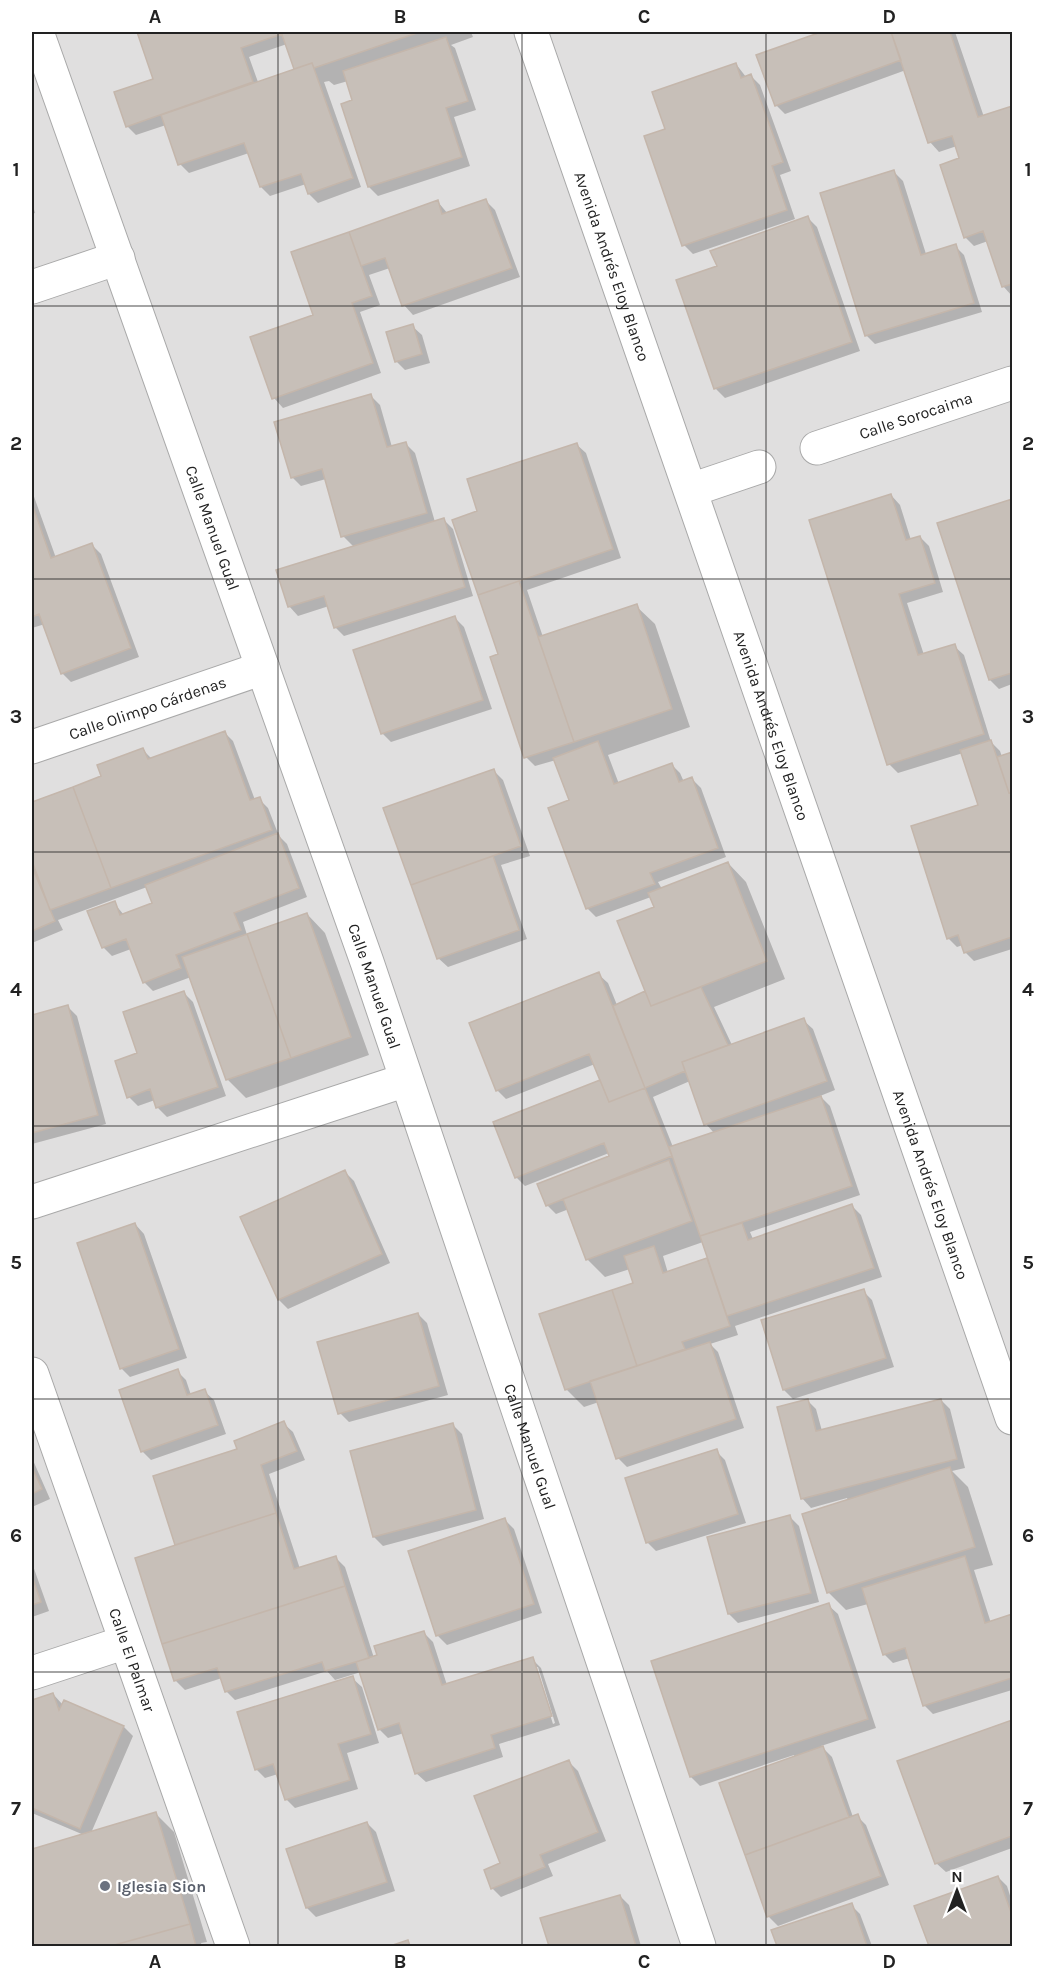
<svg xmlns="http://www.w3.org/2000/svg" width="1044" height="1978" font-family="Karla,sans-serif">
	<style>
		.residential { fill: #e0dfdf }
		.shadow { fill: #0003; fill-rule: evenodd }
		.building { fill: #c7bfb8; stroke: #c4b6ab; stroke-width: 1.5 }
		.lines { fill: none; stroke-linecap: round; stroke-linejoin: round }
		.street-casing { stroke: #a9a9a9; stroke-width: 35 }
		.street { stroke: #fff; stroke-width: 33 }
		.grid { fill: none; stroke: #222; stroke-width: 1.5; stroke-opacity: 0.55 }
		.worship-dot { fill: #6b7280; stroke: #fff; stroke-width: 2 }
		.labels { text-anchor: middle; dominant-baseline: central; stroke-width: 4.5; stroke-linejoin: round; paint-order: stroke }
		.street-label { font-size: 16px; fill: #222; stroke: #fff }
		.worship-label { font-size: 16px; font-weight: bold; fill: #5b616d; stroke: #fff; text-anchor: start }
		.neatline { fill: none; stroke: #222; stroke-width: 2 }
		.grid-label { font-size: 20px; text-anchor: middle; font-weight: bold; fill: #222 }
	</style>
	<rect width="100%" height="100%" fill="#f2efe9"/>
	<path class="residential" d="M32 32H1012V1946H32Z"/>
	<path class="shadow" d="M138 32H471L473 37 451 45 455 48 476 110 454 117 470 166 378 196 369 187 343 105 354 101 348 81 334 85 329 81 324 82 361 187 318 203 309 194 306 184 270 196 261 187 249 153 189 173 180 164 166 125 136 135 127 126 155 79ZM287 44 297 69 258 82 249 57Z
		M825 32H955L984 117 1012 108V296L1003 286 988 241 974 246 965 237 961 159 957 146 939 152 930 142 906 70 785 114 776 105 758 56Z
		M736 64 746 77 751 76 760 85 791 171 780 175 795 219 693 254 684 245 667 130Z
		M894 172 903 181 926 254 955 246 964 255 982 312 875 344 866 335Z
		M486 201 495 210 520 277 413 315 404 305 390 268 369 275 380 305 360 312 381 373 283 408 274 398 252 338 315 316 293 253 438 202 448 214Z
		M32 202 35 213 32 214Z
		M808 218 817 227 860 351 725 398 716 389 677 281 719 267Z
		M412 326 422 335 430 363 405 370 396 361Z
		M371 396 380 405 392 447 406 444 415 453 435 522 444 520 453 529 473 596 344 636 335 627 329 606 298 616 289 606 354 547 343 536 326 479 301 486 292 477Z
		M576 444 586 453 621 558 527 590 543 637 636 606 655 624 690 727 608 755 619 784 671 764 680 773 684 782 692 779 701 788 726 857 658 882 662 889 728 863 746 882 785 979 714 1007 732 1045 803 1020 813 1029 835 1090 820 1096 830 1106 860 1195 750 1232 753 1239 852 1206 861 1215 882 1277 735 1326 738 1335 710 1344 718 1352 744 1428 627 1467 618 1458 599 1402 584 1407 566 1389 635 1284 630 1269 605 1277 587 1259 569 1209 556 1214 547 1205 611 1157 609 1153 525 1186 516 1177 602 1080 595 1064 506 1099 497 1090 598 974 608 983 617 1005 647 992 655 907 651 897 596 917 587 908 571 801 556 760 535 766 526 757 500 655 479 512ZM690 1081 706 1124 714 1133 673 1147 653 1097ZM703 1242 709 1259 668 1273 663 1256Z
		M32 491 56 558 92 545 101 554 139 657 71 682 62 673 45 624 32 628Z
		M891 495 900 505 911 540 920 537 929 546 943 592 907 603 924 655 954 646 964 655 991 742 1000 751 1002 757 1012 754V949L974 961 965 952 963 945 957 947 948 938 980 806 963 753 898 773 889 764Z
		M1012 501V684L999 689 990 680 939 524Z
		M455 618 464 627 492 709 391 742 382 733Z
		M224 732 233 741 255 800 259 799 268 808 279 836 287 844 307 897 243 922 247 935 307 914 325 933 369 1055 246 1098 227 1079 191 977 153 991 144 982 131 949 112 956 103 947 114 903 124 915 154 904 147 887 58 920 63 930 32 943V804L103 777 143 750 152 759Z
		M494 771 503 780 530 856 501 865 527 939 448 967 438 958 385 809Z
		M184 993 193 1002 226 1096 167 1117 158 1108 155 1100 138 1106 129 1097 139 1054Z
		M68 1007 77 1016 106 1124 32 1144V1016Z
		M345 1172 354 1181 390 1263 288 1309 279 1300 242 1217Z
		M135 1224 144 1234 187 1358 130 1377 121 1368Z
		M863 1291 872 1300 894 1367 793 1399 784 1390Z
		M418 1314 427 1323 448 1395 349 1422 340 1413Z
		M177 1371 186 1380 191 1395 204 1391 214 1400 226 1434 151 1460 142 1451Z
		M807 1400 816 1409 822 1431 941 1400 950 1409 965 1468 952 1471 968 1487 993 1565 974 1570 991 1623 1012 1616V1690L933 1714 924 1705 910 1658 893 1663 884 1654 868 1604 846 1610 828 1592 848 1501 847 1498 811 1508 802 1498Z
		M283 1423 293 1432 305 1460 269 1474 300 1569 336 1558 345 1567 374 1658 424 1633 433 1642 447 1685 532 1659 541 1668 560 1725 499 1744 503 1757 426 1782 416 1773 404 1733 388 1738 379 1729 361 1672 335 1680 327 1671 235 1700 226 1691 222 1678 185 1690 176 1681 137 1559 177 1546 155 1477 239 1450ZM535 1667H538L555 1723 553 1724Z
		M453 1425 462 1434 484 1519 383 1546 374 1537Z
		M716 1451 725 1460 746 1523 656 1551 647 1542Z
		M32 1458 50 1499 32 1507Z
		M790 1517 799 1526 819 1602 738 1623 729 1614Z
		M505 1520 514 1529 542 1613 447 1645 438 1636 409 1552Z
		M32 1563 49 1611 32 1617Z
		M828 1605 838 1614 876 1728 821 1746 832 1757 853 1817 857 1816 866 1825 889 1885 778 1926 769 1917 721 1784 795 1758 794 1755 700 1786 691 1777Z
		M352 1678 362 1687 379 1743 347 1753 358 1789 295 1808 286 1799 278 1774 265 1778 256 1769Z
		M53 1694 63 1705 124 1727 133 1736 91 1833 156 1814 174 1832 207 1942 201 1943 202 1946H32V1850L84 1835 32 1813V1702Z
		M1012 1722V1848L946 1872 936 1863 899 1762Z
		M569 1762 578 1771 606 1841 548 1864 553 1876 501 1897 492 1888 502 1864Z
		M367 1823 376 1832 395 1891 316 1917 307 1908Z
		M998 1877 1007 1886 1012 1902V1946H930L916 1907Z
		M620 1896 629 1905 641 1946H551L542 1919Z
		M851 1905 860 1914 872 1946H779L773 1931Z"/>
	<path class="building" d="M137 32H281L282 34 241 48 253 82 126 127 114 92 153 79Z
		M281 32H420L314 68 312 63 294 69Z
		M821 32H891L901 60 775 106 756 55Z
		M891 32H950L978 117 1012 106V284L1002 287 983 231 964 238 940 165 959 158 952 136 928 143Z
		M446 37 468 101 446 108 462 157 368 187 341 104 352 100 343 71Z
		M312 63 353 178 308 194 301 174 260 187 244 143 178 165 161 115Z
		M736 63 741 78 751 74 783 162 772 166 787 210 682 246 644 136 665 129 652 92Z
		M894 170 921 255 956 244 974 303 865 336 820 193Z
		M486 199 512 268 402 306 385 258 361 266 349 232 438 200 442 214Z
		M808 216 852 342 714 389 676 280 717 266 710 251Z
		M349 232 372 296 352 303 373 363 272 399 250 337 313 315 291 252Z
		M413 324 422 354 395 362 386 332Z
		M371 394 387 447 406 442 427 513 341 537 322 469 291 478 274 422Z
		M577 443 613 549 478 595 452 520 477 511 467 479Z
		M891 494 906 540 920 536 935 583 899 594 918 655 955 644 984 734 887 765 809 520Z
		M1012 499V673L989 680 937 523Z
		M32 504 51 558 92 543 131 648 61 674 39 614 32 617Z
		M444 518 465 587 334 628 324 596 288 607 276 570Z
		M519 581 574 742 524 758 490 657 498 654 478 595Z
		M637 604 672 709 574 742 538 637Z
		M455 616 483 700 381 734 353 650Z
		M225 731 250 800 260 797 272 830 111 888 73 787 101 776 97 765 143 748 148 759Z
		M991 740 1009 793 1012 792V937L964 953 958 935 947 939 911 826 978 805 960 750Z
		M598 741 614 784 672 763 679 782 692 777 718 848 650 873 655 884 586 909 548 808 569 800 553 758Z
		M1012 752V792L1009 793 997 757Z
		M494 769 521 846 411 885 383 808Z
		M73 787 111 888 50 910 32 861V802Z
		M278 833 299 888 234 913 241 930 176 955 181 968 143 983 126 939 102 948 87 911 115 901 120 915 152 903 145 885Z
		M493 856 519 930 437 959 411 885Z
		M728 862 767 961 651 1006 617 921 654 907 648 893Z
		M32 867 55 921 32 931Z
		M307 913 351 1037 291 1058 247 934Z
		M247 934 291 1058 226 1080 182 957Z
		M599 972 645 1088 609 1102 589 1054 496 1091 469 1023Z
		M701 987 728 1045 682 1062 685 1071 645 1088 613 1006 645 991 651 1006Z
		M184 991 218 1087 156 1108 150 1089 127 1098 115 1061 137 1053 123 1012Z
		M68 1005 98 1115 32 1133V1015Z
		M804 1018 827 1081 704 1125 682 1062Z
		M600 1080 609 1102 645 1088 672 1156 546 1206 537 1184 609 1156 604 1143 515 1178 493 1122Z
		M821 1096 852 1186 700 1236 669 1147Z
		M669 1160 692 1221 586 1260 563 1199Z
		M345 1170 382 1254 278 1300 240 1217Z
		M852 1204 874 1268 727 1316 700 1236 742 1223 748 1240Z
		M135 1223 179 1349 120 1369 77 1243Z
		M654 1246 663 1273 707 1258 730 1326 682 1342 685 1349 637 1366 612 1290 633 1283 624 1256Z
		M864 1289 886 1358 783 1390 761 1320Z
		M612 1290 637 1366 565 1390 539 1314Z
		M418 1313 439 1386 338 1414 317 1342Z
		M710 1342 736 1419 616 1459 590 1381Z
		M178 1369 187 1395 205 1389 218 1425 141 1452 119 1390Z
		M808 1399 816 1431 941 1399 957 1459 801 1499 777 1407Z
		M284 1421 297 1451 261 1465 276 1513 175 1545 153 1476 237 1449 234 1441Z
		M453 1423 476 1510 373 1537 350 1451Z
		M717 1449 738 1514 646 1543 625 1478Z
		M32 1467 42 1489 32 1494Z
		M950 1467 975 1547 827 1593 802 1514Z
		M276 1513 294 1569 336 1556 345 1586 162 1644 135 1558Z
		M790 1515 811 1593 728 1614 707 1537Z
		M505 1518 534 1604 436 1636 408 1551Z
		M965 1556 985 1623 1012 1614V1678L923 1706 905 1648 883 1655 862 1588Z
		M32 1576 41 1602 32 1605Z
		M345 1586 369 1658 325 1671 322 1662 225 1692 217 1668 174 1681 162 1644Z
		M829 1603 868 1719 690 1777 651 1661Z
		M424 1631 442 1685 533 1657 552 1716 491 1735 495 1748 415 1774 399 1723 378 1730 356 1662 377 1655 374 1646Z
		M353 1676 371 1734 338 1744 350 1780 285 1800 273 1764 255 1770 237 1712Z
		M53 1693 59 1710 64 1700 124 1726 80 1829 32 1808V1700Z
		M1012 1720V1836L935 1864 897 1761Z
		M823 1746 849 1817 745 1855 719 1783Z
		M569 1760 598 1832 540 1855 545 1867 491 1889 484 1870 500 1863 474 1796Z
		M156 1812 190 1924 111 1946H32V1849Z
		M858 1814 881 1876 767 1917 745 1855Z
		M367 1822 387 1882 306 1908 286 1849Z
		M998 1876 1012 1915V1945L929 1946 914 1906Z
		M620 1895 636 1946H549L540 1918Z
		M852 1903 867 1946H777L771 1930Z
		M190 1924 196 1946H111Z
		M408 1940 410 1946H390Z"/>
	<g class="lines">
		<defs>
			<g id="street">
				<path id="s1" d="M37 32 367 962 699 1946"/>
				<path id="s2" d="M531 32 1012 1418"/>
				<path d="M32 287 118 258"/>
				<path id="s3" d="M817 448 1012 383"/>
				<path d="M691 490 759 467"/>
				<path id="s4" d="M32 747 263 668"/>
				<path d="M32 1202 406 1080"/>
				<path id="s5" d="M32 1374 233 1946"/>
				<path d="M32 1673 126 1642"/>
			</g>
		</defs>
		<use href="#street" class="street-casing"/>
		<use href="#street" class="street"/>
	</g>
	<path class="grid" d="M278 32V1946M522 32V1946M766 32V1946M32 306H1012M32 579H1012M32 852H1012M32 1126H1012M32 1399H1012M32 1672H1012"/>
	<circle class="worship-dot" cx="105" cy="1886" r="6"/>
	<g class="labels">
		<g class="street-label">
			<text stroke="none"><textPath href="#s2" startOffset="248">Avenida Andrés Eloy Blanco</textPath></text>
			<text stroke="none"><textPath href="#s3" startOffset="104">Calle Sorocaima</textPath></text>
			<text stroke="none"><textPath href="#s1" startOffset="526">Calle Manuel Gual</textPath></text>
			<text stroke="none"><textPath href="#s4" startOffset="122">Calle Olimpo Cárdenas</textPath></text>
			<text stroke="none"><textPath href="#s2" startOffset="734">Avenida Andrés Eloy Blanco</textPath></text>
			<text stroke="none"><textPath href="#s1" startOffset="1012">Calle Manuel Gual</textPath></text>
			<text stroke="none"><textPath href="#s2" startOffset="1220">Avenida Andrés Eloy Blanco</textPath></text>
			<text stroke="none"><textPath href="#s1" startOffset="1498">Calle Manuel Gual</textPath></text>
			<text stroke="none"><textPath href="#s5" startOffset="303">Calle El Palmar</textPath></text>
		</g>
		<g class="worship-label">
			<text x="117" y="1886">Iglesia Sion</text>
		</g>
	</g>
	<rect width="1044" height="1978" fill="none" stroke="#ffffff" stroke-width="66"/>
	<g transform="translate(957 1891)" stroke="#ffffff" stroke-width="4.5" paint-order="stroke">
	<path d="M0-4.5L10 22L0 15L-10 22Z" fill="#222222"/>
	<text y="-9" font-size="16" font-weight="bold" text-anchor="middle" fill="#222222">N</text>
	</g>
	<rect x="33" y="33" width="978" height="1912" class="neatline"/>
	<g class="grid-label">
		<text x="155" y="23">A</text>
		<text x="400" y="23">B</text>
		<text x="644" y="23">C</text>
		<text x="889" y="23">D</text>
		<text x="16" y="176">1</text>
		<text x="1028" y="176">1</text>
		<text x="16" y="450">2</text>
		<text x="1028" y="450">2</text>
		<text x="16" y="723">3</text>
		<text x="1028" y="723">3</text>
		<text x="16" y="996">4</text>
		<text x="1028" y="996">4</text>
		<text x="16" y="1269">5</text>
		<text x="1028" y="1269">5</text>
		<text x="16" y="1542">6</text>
		<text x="1028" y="1542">6</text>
		<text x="16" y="1815">7</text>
		<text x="1028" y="1815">7</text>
		<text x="155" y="1968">A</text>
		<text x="400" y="1968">B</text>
		<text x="644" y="1968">C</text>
		<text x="889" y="1968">D</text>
	</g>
</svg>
